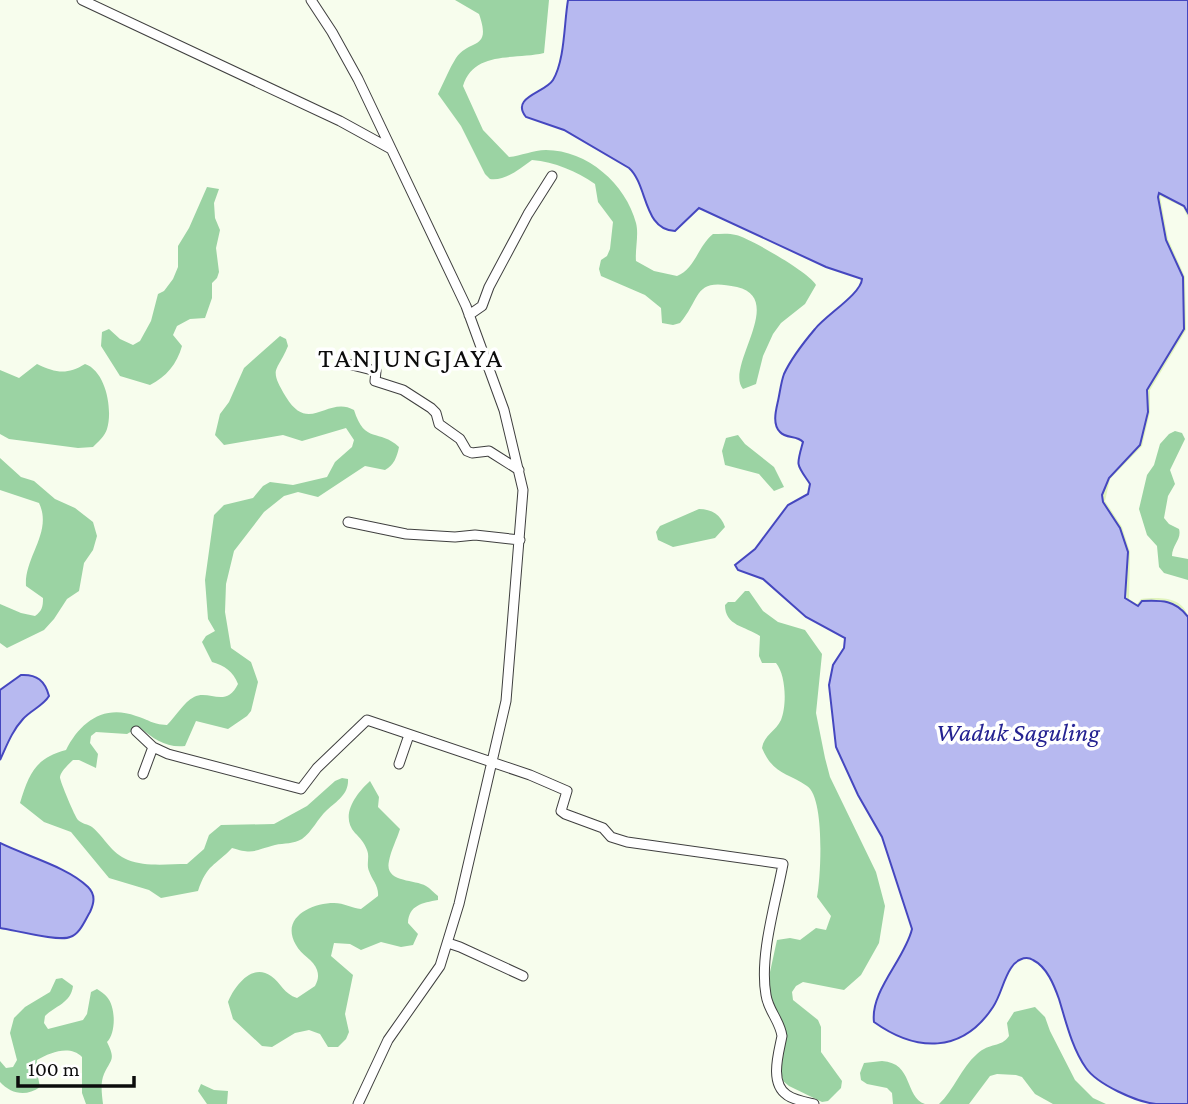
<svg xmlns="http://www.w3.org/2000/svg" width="1188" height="1104" font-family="'Crimson Pro',serif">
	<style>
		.forest { fill: #9bd3a3 }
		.sand { fill: #e1f4be }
		.water { fill: #b7b9f0; stroke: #4547bf; stroke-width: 2 }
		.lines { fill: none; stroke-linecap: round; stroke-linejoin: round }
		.minor-casing { stroke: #3f3f3f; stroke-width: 11 }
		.minor { stroke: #fff; stroke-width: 9 }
		.labels { text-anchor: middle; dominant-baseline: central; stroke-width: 7; stroke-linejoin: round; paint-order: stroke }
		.water-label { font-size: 26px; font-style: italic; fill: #242291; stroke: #fff }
		.quarter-label { font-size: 28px; letter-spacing: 2px; fill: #0c0c0c; stroke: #fff }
	</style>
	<rect width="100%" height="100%" fill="#f7fded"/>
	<path class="forest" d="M455 0H549L544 53C515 60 474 50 463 86L483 130 509 157C521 156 533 150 546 150 587 150 626 184 636 223 639 234 635 249 636 261L654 271 677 276C695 269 698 246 713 234 720 234 729 233 736 235 750 238 811 274 816 285L805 304 781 323 773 334 763 356 756 384 743 389C724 367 787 299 737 287 693 277 702 297 680 323L673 325 662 323 661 308 645 295 601 276 599 269 601 260 607 256 610 249 613 222 598 202 595 184C576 171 555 162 532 160 519 169 506 181 490 179L485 174 461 126 438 94C444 82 449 69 456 58 470 38 492 51 479 14Z
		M207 187 219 189 214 203 215 218 220 230 216 248 219 272 217 278 212 283V298L205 318 190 319 177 326 173 335 182 346C177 364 166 377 150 385L120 376 101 346 102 332 109 329 120 339 133 345 140 341 151 321 158 294 164 291 173 279 178 267V246L189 228Z
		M280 336 286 339 288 346C277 373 268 367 286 397 309 435 328 395 354 410 365 445 379 428 399 447 397 457 394 465 385 470L365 466 318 497 298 492 284 496 264 512 234 551 226 584 225 612 231 648 251 662 258 682 251 711 247 716 228 729 196 721 185 746C166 748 154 739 139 727L127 734 96 732 91 736 90 743 98 754 96 768 79 760H73C69 764 61 771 60 777 59 779 75 817 78 820 82 824 88 824 92 827 105 838 111 853 128 860 145 867 169 864 187 864L204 849 209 835 221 825 274 824 307 806 335 781 342 778 348 779C349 794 337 801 327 810 318 818 312 832 302 839 294 844 284 843 275 845 255 850 254 855 232 848 215 866 207 864 198 891L161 898 149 890 109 878 71 832 44 822 20 803C29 774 35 758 66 750 80 722 104 704 136 716 150 720 151 724 167 725 175 717 184 702 194 697 209 689 226 709 238 684 233 671 225 666 212 662L202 642 206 636 215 631 208 619 205 580 214 515 224 505 253 498 263 486 270 482 293 485 327 477 335 462 352 447 354 440 346 428 302 441 283 435 224 445 215 435 220 414 229 402 244 368Z
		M37 364C56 373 67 375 85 364 106 371 113 410 107 429 105 436 98 442 93 447L78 448 9 439 0 434V370L19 378Z
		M1175 431 1182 433 1185 439 1170 470 1175 484 1168 496 1164 518 1169 524 1179 529C1182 539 1172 545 1172 556L1188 559V580L1164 573 1159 567 1157 546 1147 535 1139 509 1147 475 1154 465 1160 444 1169 434Z
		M738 435 745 444 774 467 784 487 774 491 759 474 725 465 722 451 726 438Z
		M0 458 21 477 34 481 55 499 75 508 93 522 97 536 93 550 84 563 79 591 67 599 54 619 44 630 7 648 0 643V604L21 613 35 616C42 611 43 607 43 598L26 586C24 557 53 532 39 503L0 490Z
		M699 509C712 509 721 515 725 527L715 538 673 547 658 540 656 532 660 526Z
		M745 591H749L763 611 778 622 805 630 822 654 816 713 825 758 830 777 876 872 885 906 879 943 861 975 844 990 803 982 796 986 792 992 793 1000 818 1020 821 1027V1052L842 1081 841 1088 828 1101 822 1102 789 1086 783 1081 781 1071 786 1037 770 999V972L777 940 790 938 800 940 816 928 826 930 831 916 817 897C821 876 825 798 807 786 786 772 773 774 762 748 764 735 776 731 781 720 787 705 786 675 776 663H762L759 656 760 636C745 626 725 626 725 605L728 602H735Z
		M370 781 379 797 378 807 400 829C397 839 391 850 389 861 384 883 414 879 426 886 430 888 434 893 438 896V900C422 903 409 905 408 923L418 934 413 945 401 947 381 942 361 950 350 944 334 943 331 956 353 975 345 1014 349 1032 346 1039 338 1047H328L320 1034 309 1030 295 1033 272 1047 262 1046 233 1019 228 1002C234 987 252 962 271 976 281 983 284 994 297 998L315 986C318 980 319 976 317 970 314 960 301 955 296 945 280 918 311 903 334 903 344 903 352 908 361 909L378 896C379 886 372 880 369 871 366 864 370 857 367 850 364 842 360 838 355 833 339 815 357 793 370 781Z
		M62 978 73 986C71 1003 55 1006 45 1016L44 1023 48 1029 83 1020 87 1014 91 992 97 989C101 992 105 994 107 997 116 1007 116 1033 107 1042 116 1060 111 1059 104 1074 100 1083 102 1095 103 1104H86L82 1093V1057C70 1045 51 1052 37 1060L36 1067 40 1087C26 1097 11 1094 0 1082V1061L6 1068 13 1067 17 1060 10 1033 14 1018 25 1007 50 992 56 979Z
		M1035 1007 1045 1017 1050 1031 1075 1080 1093 1098 1106 1104H1053L1035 1094 1022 1077 1016 1075 997 1074 990 1076 969 1104H939C954 1090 961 1068 977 1054 990 1042 1001 1048 1009 1036L1007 1023 1014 1012Z
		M882 1061C914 1063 904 1097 925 1104H893L892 1093 887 1088 867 1084 861 1080 860 1073 864 1063Z
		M201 1084 214 1090 228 1091 227 1104H207L198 1091Z"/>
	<path class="sand" d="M1158 193C1171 199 1187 202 1188 218L1183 207 1160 196 1168 239 1185 277 1186 330 1150 390V412L1142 446 1110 479 1105 501 1122 527 1130 552 1129 599 1137 604 1141 599C1158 597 1183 596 1188 617L1182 608 1138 607 1127 601 1120 528 1103 502 1102 495 1109 478 1140 445 1148 412 1147 390 1184 329 1183 277 1166 240Z"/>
	<path class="water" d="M568 0H1188V213L1184 206 1159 193 1158 197 1166 240 1183 277 1184 329 1147 390 1148 412 1140 445 1109 478 1102 495 1103 502 1120 528 1128 552 1125 598 1138 606 1142 601C1161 600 1176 600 1188 617V1104C1178 1104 1166 1104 1156 1104 1136 1102 1097 1084 1086 1068 1072 1048 1066 1022 1059 999 1054 985 1047 967 1033 960 1025 955 1015 961 1011 968 1003 980 1001 995 993 1007 962 1054 916 1052 874 1022 870 991 905 959 912 929L882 837 858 795 836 747 829 685 833 665 844 648 845 638 806 617 763 579 738 570 735 565 755 549 788 505 808 494 810 484C796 463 796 467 803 442 797 435 786 439 780 432 772 424 776 410 778 401 780 392 781 382 784 374 791 359 804 342 815 329 826 315 861 294 862 279L826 267 699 208 675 231C643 230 648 185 629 168L564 130 526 117C510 97 545 93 553 80 565 60 564 23 568 0Z
		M21 675C37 674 45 681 49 696 43 706 31 710 23 719 12 731 7 745 0 760V690Z
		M0 843C26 856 68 867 88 887 96 895 94 903 90 912 85 920 80 934 70 937 60 942 14 930 0 928Z"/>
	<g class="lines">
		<defs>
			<path id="minor" d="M82 0 340 121 391 149
				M311 0 332 32 358 79 466 306 504 410 523 490 506 701 459 904 440 966 388 1040 358 1104
				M469 315 482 306 489 287 528 214 552 176
				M348 364 376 371 375 381 403 390 431 408 436 413 439 424 460 439 467 451 472 453 489 451 519 470
				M348 522 406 534 455 537 475 535 520 540
				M136 731 153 747 168 754 301 789 317 768 367 720 530 775 567 791 561 811 565 814 603 828 611 837 627 842 783 864C776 902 759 956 766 995 768 1010 780 1021 782 1036 779 1052 769 1083 787 1095 794 1100 805 1102 814 1104
				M399 764 409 735
				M143 774 153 747
				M448 943 460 947 523 976"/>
		</defs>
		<use href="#minor" class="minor-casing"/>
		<use href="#minor" class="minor"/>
	</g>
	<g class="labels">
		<g class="water-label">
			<text x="1018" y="732">Waduk Saguling</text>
		</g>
		<g class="quarter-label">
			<text x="411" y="357">TANJUNGJAYA</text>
		</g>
	</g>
	<path d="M18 1076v10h116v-10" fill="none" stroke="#0c0c0c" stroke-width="3.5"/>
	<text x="28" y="1076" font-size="21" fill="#0c0c0c" stroke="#ffffff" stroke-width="5" paint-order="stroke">100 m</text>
</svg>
